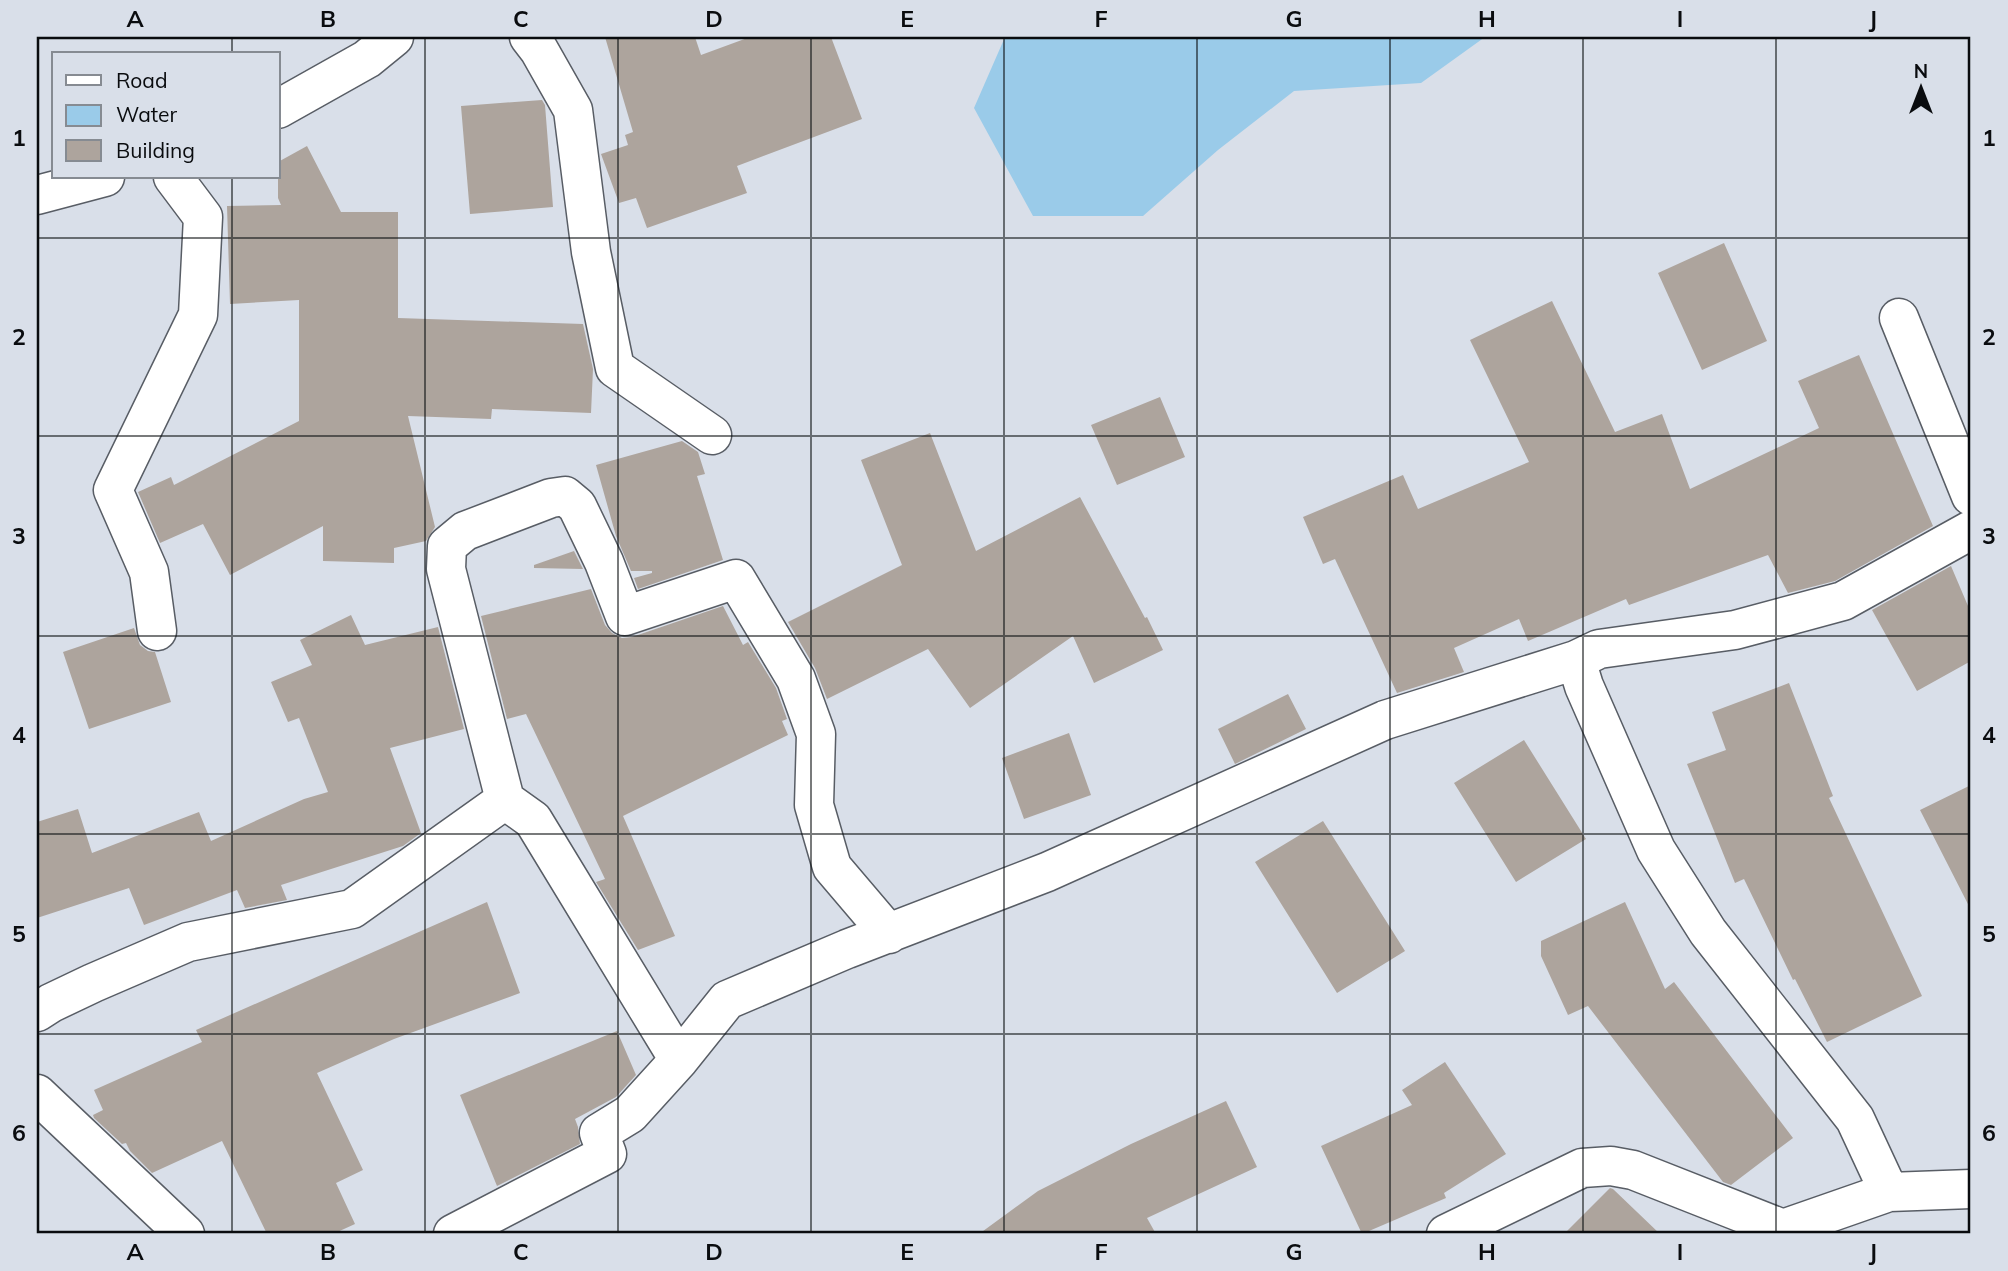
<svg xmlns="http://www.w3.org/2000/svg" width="2008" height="1271" font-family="Mulish,sans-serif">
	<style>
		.water { fill: #9acbe9 }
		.building { fill: #ada49d }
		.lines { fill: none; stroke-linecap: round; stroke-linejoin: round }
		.minor-casing { stroke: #585d65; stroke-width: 41 }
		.minor { stroke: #fff; stroke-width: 38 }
		.grid { fill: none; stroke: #0a0c0f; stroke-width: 2; stroke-opacity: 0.55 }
		.neatline { fill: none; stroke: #0a0c0f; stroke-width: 2.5 }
		.grid-label { font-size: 23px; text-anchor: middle; font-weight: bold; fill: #0a0c0f }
	</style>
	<rect width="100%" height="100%" fill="#d9dfe9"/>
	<path class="water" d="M1005 37H1485L1421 83 1294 91 1218 150 1143 216H1033L974 108Z"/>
	<path class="building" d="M605 37H695L701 55 750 37H831L862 119 737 166 747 193 647 228 636 198 619 203 601 154 628 145 625 135 633 132Z
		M542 100 545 105 553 207 470 214 461 106Z
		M307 146 341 212H398V318L583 324 593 369 591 413 492 409 491 419 408 416 435 527 426 541 394 548V563L323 561V526L230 575 203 524 160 543 138 492 171 477 174 485 299 421V300L230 304 227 206 281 205 278 198V162Z
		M1724 243 1767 341 1702 370 1658 273Z
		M1552 301 1615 432 1662 414 1690 489 1819 428 1798 381 1859 355 1933 526 1835 581 1788 593 1768 555 1629 605 1626 599 1528 641 1519 619 1454 648 1464 672 1397 693 1335 559 1323 564 1303 517 1403 475 1418 509 1529 462 1470 340Z
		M1160 397 1185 457 1117 485 1091 425Z
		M930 433 976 551 1080 497 1145 618 1147 617 1163 650 1094 683 1073 636 970 708 928 649 827 699 815 668 788 622 902 565 861 460Z
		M682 441 698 452 705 474 697 476 723 560 638 589 634 578 652 573V571H631L616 536 596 465Z
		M574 551 583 569 534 568V565Z
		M1951 566 1971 613V661L1917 691 1872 610Z
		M591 589 605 625 612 633 622 638 632 637 723 606 743 645 748 642 776 688 787 719 782 721 788 735 623 816 675 936 638 950 596 882 605 879 526 714 507 719 481 616Z
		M351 615 365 645 438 627 464 729 390 748 421 833 403 846 281 885 287 900 245 908 237 890 144 925 129 888 37 918V822L78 809 92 853 199 812 211 841 304 799 328 792 299 718 288 722 271 682 312 665 300 640Z
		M134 628 140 645 148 651 155 652 171 702 89 729 63 652Z
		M1789 683 1833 796 1829 798 1922 996 1827 1042 1795 979 1793 980 1744 879 1735 883 1687 764 1726 750 1712 712Z
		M1288 694 1306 729 1235 764 1218 729Z
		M1069 733 1091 795 1024 819 1002 758Z
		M1524 740 1586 839 1516 882 1454 783Z
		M1971 785V910L1920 810Z
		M1323 821 1405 951 1337 993 1255 862Z
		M487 902 520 993 394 1039 317 1073 363 1170 336 1183 355 1224 333 1234H267L222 1141 152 1173 130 1151 126 1143 122 1144 94 1118 93 1115 103 1110 94 1090 202 1042 196 1030Z
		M1625 902 1665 989 1674 982 1793 1138 1731 1185 1723 1182 1588 1006 1568 1015 1541 956V941Z
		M617 1031 636 1075 616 1097 575 1119 578 1127 580 1144 497 1186 460 1095Z
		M1445 1062 1506 1154 1444 1193 1446 1198 1362 1234 1321 1146 1412 1105 1402 1090Z
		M1226 1101 1257 1167 1147 1218 1156 1234H979L1038 1191 1131 1144Z
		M1610 1188 1613 1189 1660 1234H1564Z"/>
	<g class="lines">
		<defs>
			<path id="minor" d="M529 37 539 50 573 110 591 252 615 368 712 435
				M278 109 367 59 394 37
				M37 195 105 177
				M1899 318 1971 496
				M157 631 149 572 113 490 198 315 203 217 173 177
				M505 800 446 569 447 546 465 531 551 498 565 496 577 506 604 562 625 616 736 579 796 679 816 734 814 805 832 867 889 934
				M37 1012 51 1003 93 983 188 942 352 909 505 800 533 820 679 1060
				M37 1094 185 1234
				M1889 1192 1855 1119 1708 932 1656 850 1584 686 1576 660 1599 649 1735 630 1843 601 1971 530
				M453 1234 607 1154 599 1133 630 1114 679 1060 727 1000 847 949 1047 872 1385 720 1576 660
				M1446 1234 1582 1168 1611 1166 1633 1170 1783 1229
				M1781 1234 1783 1229 1889 1192 1971 1189"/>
		</defs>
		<use href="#minor" class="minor-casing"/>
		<use href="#minor" class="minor"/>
	</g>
	<path class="grid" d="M232 37V54M425 37V1234M618 37V1234M811 37V1234M1004 37V1234M1197 37V1234M1390 37V1234M1583 37V1234M1776 37V1234M232 177V1234M37 238H1971M37 436H1971M37 636H1971M37 834H1971M37 1034H1971"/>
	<rect width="2008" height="1271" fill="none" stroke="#d9dfe9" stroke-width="77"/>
	<rect x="52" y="52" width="228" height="126" fill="#d9dfe9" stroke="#868b92" stroke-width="2"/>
	<rect x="66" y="75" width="35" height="10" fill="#ffffff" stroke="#868b92" stroke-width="2"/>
	<text x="116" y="88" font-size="21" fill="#0a0c0f">Road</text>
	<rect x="66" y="105" width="35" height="21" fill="#9acbe9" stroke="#868b92" stroke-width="2"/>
	<text x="116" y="122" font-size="21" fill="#0a0c0f">Water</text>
	<rect x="66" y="140" width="35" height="21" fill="#ada49d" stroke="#868b92" stroke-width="2"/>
	<text x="116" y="158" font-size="21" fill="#0a0c0f">Building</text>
	<g transform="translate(1921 88)" stroke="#d9dfe9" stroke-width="5" paint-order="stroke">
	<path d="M0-5L12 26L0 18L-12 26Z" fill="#0a0c0f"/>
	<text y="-10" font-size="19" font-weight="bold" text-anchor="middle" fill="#0a0c0f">N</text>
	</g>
	<rect x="38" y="38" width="1931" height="1194" class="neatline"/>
	<g class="grid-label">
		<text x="135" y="27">A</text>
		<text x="328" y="27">B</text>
		<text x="521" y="27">C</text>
		<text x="714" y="27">D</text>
		<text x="907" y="27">E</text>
		<text x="1101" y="27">F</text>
		<text x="1294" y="27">G</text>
		<text x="1487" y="27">H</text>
		<text x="1680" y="27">I</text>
		<text x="1873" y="27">J</text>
		<text x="19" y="146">1</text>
		<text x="1989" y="146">1</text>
		<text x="19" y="345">2</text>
		<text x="1989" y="345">2</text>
		<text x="19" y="544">3</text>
		<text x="1989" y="544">3</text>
		<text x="19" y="743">4</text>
		<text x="1989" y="743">4</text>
		<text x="19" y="942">5</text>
		<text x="1989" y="942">5</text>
		<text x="19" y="1141">6</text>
		<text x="1989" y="1141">6</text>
		<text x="135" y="1260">A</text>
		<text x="328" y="1260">B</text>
		<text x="521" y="1260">C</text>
		<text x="714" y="1260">D</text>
		<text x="907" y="1260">E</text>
		<text x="1101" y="1260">F</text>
		<text x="1294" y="1260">G</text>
		<text x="1487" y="1260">H</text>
		<text x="1680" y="1260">I</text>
		<text x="1873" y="1260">J</text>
	</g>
</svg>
